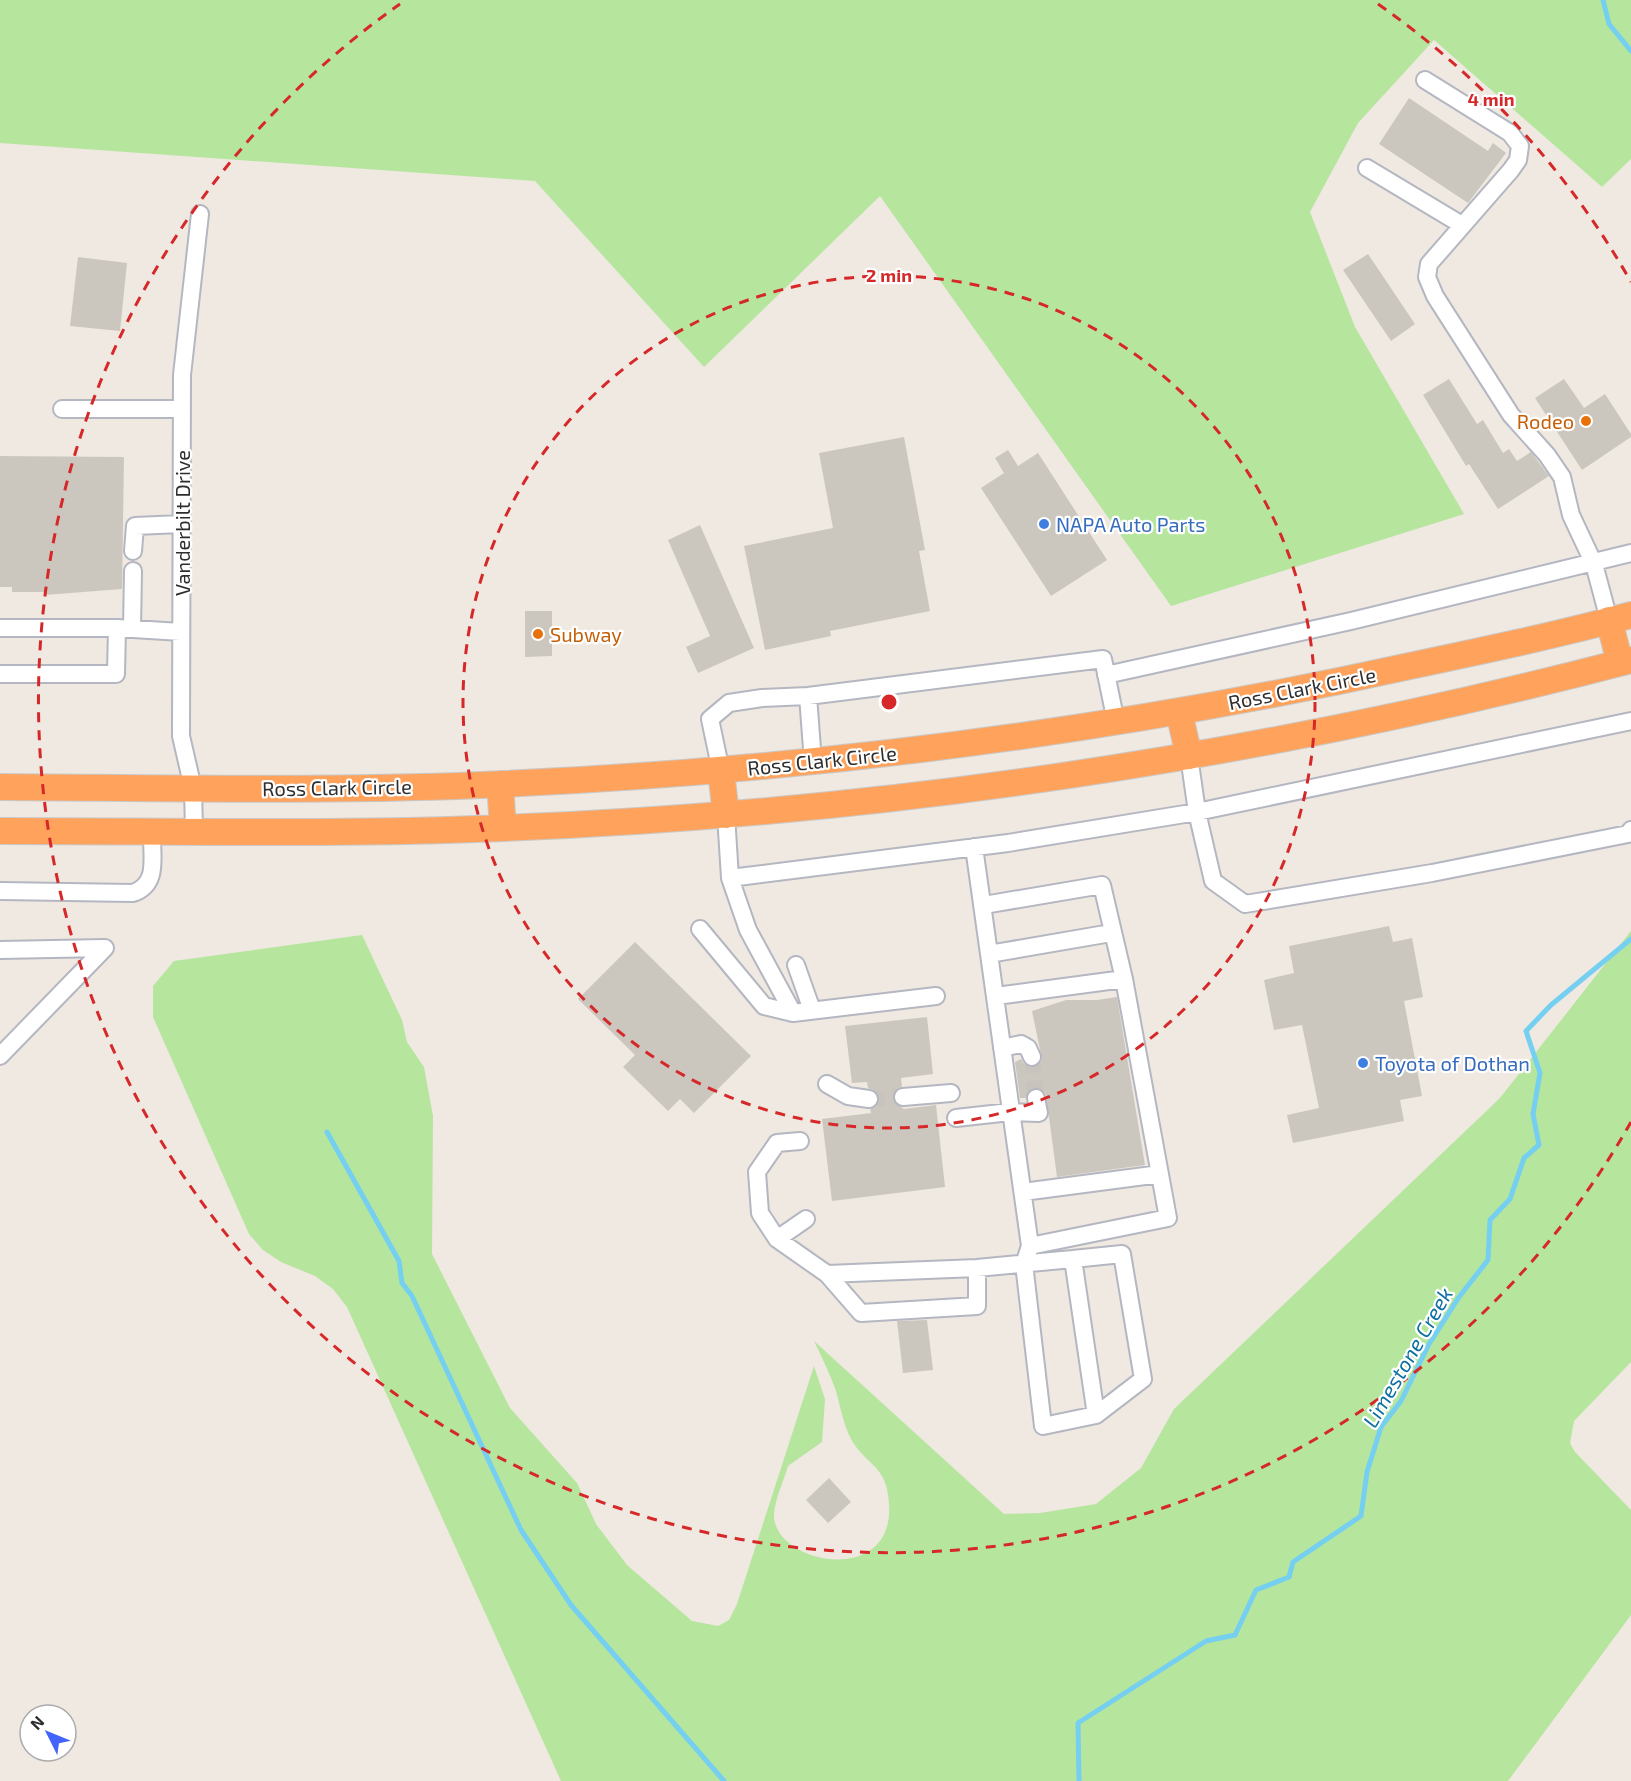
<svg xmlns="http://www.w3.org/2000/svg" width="1631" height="1781" font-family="'Exo 2',sans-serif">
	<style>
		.green { fill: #b6e59e }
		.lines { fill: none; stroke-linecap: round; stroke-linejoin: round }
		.stream { stroke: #75cff0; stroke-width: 5 }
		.building { fill: #cbc7bf }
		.minor-tunnel { stroke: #c8c4bd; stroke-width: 16; stroke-dasharray: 16 8; stroke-linecap: butt }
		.minor-casing { stroke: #b4b7c1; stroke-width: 20 }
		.highway-casing { stroke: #c9c9c9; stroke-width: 28 }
		.minor { stroke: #fff; stroke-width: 16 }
		.highway { stroke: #ffa35c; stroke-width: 26 }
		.ring { fill: none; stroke: #d62828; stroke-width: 3; stroke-dasharray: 10 8 }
		.food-dot { fill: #e8710a; stroke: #fff; stroke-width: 2 }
		.shop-dot { fill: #3f7fe0; stroke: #fff; stroke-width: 2 }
		.labels { text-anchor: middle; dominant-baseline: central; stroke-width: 4.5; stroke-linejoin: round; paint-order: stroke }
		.food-label { font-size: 20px; fill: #c56008; stroke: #fff; text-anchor: end }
		.street-label { font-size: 20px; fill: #2e2e2e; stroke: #fff }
		.shop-label { font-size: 20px; fill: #366cbe; stroke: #fff; text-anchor: start }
		.water-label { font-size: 21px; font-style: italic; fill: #0d6fa3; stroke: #fff }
		.centre { fill: #d62828; stroke: #fff; stroke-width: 3 }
		.ring-label { font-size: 18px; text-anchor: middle; font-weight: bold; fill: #d62828; stroke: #fff; stroke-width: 4.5; stroke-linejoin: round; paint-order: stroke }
	</style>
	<rect width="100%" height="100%" fill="#efe9e1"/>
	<path class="green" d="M0 0H1631V159L1602 187 1434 40 1358 123 1310 212 1355 327 1464 514 1171 606 880 196 704 367 535 181 0 143Z
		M1631 931V1362L1574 1421 1570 1443 1575 1452 1631 1510V1615L1508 1781H561L347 1307 333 1289 315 1276 281 1262 263 1250 249 1234 153 1017V986L174 961 362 935 402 1020 407 1042 424 1067 433 1116 432 1254 510 1408 577 1483 596 1524 627 1565 692 1621 718 1626 729 1620 737 1604 814 1366 825 1399 822 1442 788 1466C784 1480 775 1499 774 1514 772 1564 895 1588 889 1504 887 1464 867 1467 851 1439 844 1426 840 1406 836 1391 830 1374 822 1358 814 1341L1004 1514 1040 1513 1096 1504 1141 1468 1174 1409 1500 1098Z"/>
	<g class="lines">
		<path class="stream" d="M1603 0 1609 24 1631 51
			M327 1132 399 1261 402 1283 412 1296 521 1530 571 1605 724 1781
			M1079 1781 1078 1723 1206 1641 1235 1635 1256 1590 1289 1577 1293 1562 1361 1516 1367 1472 1381 1427 1401 1401 1429 1344 1459 1297 1488 1260 1490 1220 1510 1199 1524 1158 1539 1145 1533 1114 1540 1073 1526 1031 1551 1005 1631 939"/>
	</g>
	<path class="building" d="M1409 98 1488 151 1493 143 1506 153 1468 203 1379 144Z
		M1368 254 1415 324 1391 341 1343 270Z
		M78 257 127 263 120 331 70 326Z
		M1449 379 1477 424 1483 420 1503 453 1509 449 1517 461 1531 452 1549 476 1498 509 1469 464 1466 466 1423 395Z
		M1564 379 1584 408 1605 394 1631 434V437L1582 470 1535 398Z
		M904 437 925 550 919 551 930 611 830 631 831 636 765 650 744 546 833 528 819 453Z
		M1008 450 1018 466 1038 453 1107 560 1051 596 981 488 1004 473 995 458Z
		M0 456 124 457 122 589 45 595V592H12V587H0Z
		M700 525 754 648 698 673 686 647 710 636 668 540Z
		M525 611H552V656L525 657Z
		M1389 926 1393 942 1412 938 1423 997 1404 1001 1422 1096 1400 1100 1404 1121 1293 1143 1287 1115 1319 1108 1302 1025 1274 1030 1264 980 1294 973 1289 946Z
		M635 942 751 1056 694 1113 680 1099 668 1111 623 1067 635 1055 578 999Z
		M1117 997 1145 1165 1057 1177 1046 1095 1043 1091 1035 1088 1029 1091 1026 1098H1020L1015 1062 1021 1059 1025 1065 1031 1067 1040 1064 1042 1059 1032 1011 1066 1000H1097Z
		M927 1017 933 1074 901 1078 902 1087 894 1092 893 1098 895 1103 904 1109 936 1105 945 1187 832 1201 822 1119 871 1113 870 1109 877 1106 879 1100 876 1091 868 1088 867 1082 852 1083 845 1026Z
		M927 1320 933 1370 903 1373 897 1321Z
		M829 1478 851 1502 828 1523 806 1500Z"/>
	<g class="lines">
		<path class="minor-tunnel" d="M1032 1057 1036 1098
			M869 1099 903 1097"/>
		<defs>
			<path id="minor" d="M1425 80 1510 133 1520 146 1518 160 1511 170 1429 264 1427 277 1435 296 1511 415 1547 455 1562 477 1571 515 1594 564 1609 620
				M1367 168 1462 225
				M62 409H182
				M133 551 135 526 181 524
				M0 628H117L181 632
				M132 629 133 571
				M0 674H116L117 628
				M1106 675 1351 621 1631 553
				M808 696 813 762
				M1189 756 1197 812 1213 881 1245 904 1432 873 1628 834 1631 830
				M721 771 710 719 729 703 762 698 808 696 1103 659 1116 722
				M726 815 730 878 748 930 793 1013 936 996
				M194 831 193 788 181 736 182 375 200 214
				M730 878 1008 843 1197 812 1631 721
				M0 891 133 893C160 884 151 855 152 831
				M984 905 1102 885 1124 979 996 996
				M700 929 764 1006 793 1013
				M0 950 105 948 0 1056
				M989 954 1111 933
				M796 965 812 1010
				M1002 1048 1021 1044 1028 1048 1032 1057
				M827 1084 848 1096 869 1099
				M903 1097 951 1093
				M956 1118 1010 1112 1039 1113 1036 1098
				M800 1141 777 1143 757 1172 760 1213 777 1239 827 1274 977 1268 1073 1259 1096 1415 1043 1426 1024 1264 1030 1246 974 847
				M1023 1192 1160 1174
				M777 1239 806 1219
				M1030 1246 1168 1218 1124 979
				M1073 1259 1122 1254 1143 1379 1096 1415
				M827 1274 861 1313 977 1306V1268"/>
			<path id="highway" d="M1609 620 1620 663
				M1179 712 1189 756
				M721 771 726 815
				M500 784 503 828
				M0 787C168 788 337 792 504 784 808 770 1109 732 1405 667 1481 651 1557 635 1631 615
				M0 831C168 831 337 835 504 828 884 813 1264 756 1631 660"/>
		</defs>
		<use href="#minor" class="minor-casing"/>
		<use href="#highway" class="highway-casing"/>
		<use href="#minor" class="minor"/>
		<use href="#highway" class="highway"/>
	</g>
	<g class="ring">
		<circle cx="889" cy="702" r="426"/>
		<path d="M1631 1122A852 852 0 1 1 400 4M1378 4A852 852 0 0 1 1631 282"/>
	</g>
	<g class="food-dot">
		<circle cx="1586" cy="421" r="6"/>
		<circle cx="538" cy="634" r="6"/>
	</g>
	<g class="shop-dot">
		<circle cx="1044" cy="524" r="6"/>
		<circle cx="1363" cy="1063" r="6"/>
	</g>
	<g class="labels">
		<g class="food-label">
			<text x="1574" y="421">Rodeo</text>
			<text x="550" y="634" text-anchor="start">Subway</text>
		</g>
		<g class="street-label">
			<text transform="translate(182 523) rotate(-90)">Vanderbilt Drive</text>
			<text transform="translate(1302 688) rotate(-11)">Ross Clark Circle</text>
			<text transform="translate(822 760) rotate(-6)">Ross Clark Circle</text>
			<text transform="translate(337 787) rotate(-1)">Ross Clark Circle</text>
		</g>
		<g class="shop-label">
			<text x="1056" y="524">NAPA Auto Parts</text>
			<text x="1375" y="1063">Toyota of Dothan</text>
		</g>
		<g class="water-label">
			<text transform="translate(1407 1357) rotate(-60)">Limestone Creek</text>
		</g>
	</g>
	<circle cx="889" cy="702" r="9" class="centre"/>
	<g class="ring-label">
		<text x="1491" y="106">4 min</text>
		<text x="889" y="282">2 min</text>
	</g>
	<g transform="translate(48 1733) rotate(313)"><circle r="28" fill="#ffffff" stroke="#ababab" stroke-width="1.5"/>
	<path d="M0-4.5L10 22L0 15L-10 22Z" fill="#4264fb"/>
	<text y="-9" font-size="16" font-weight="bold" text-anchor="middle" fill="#2e2e2e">N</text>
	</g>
</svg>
